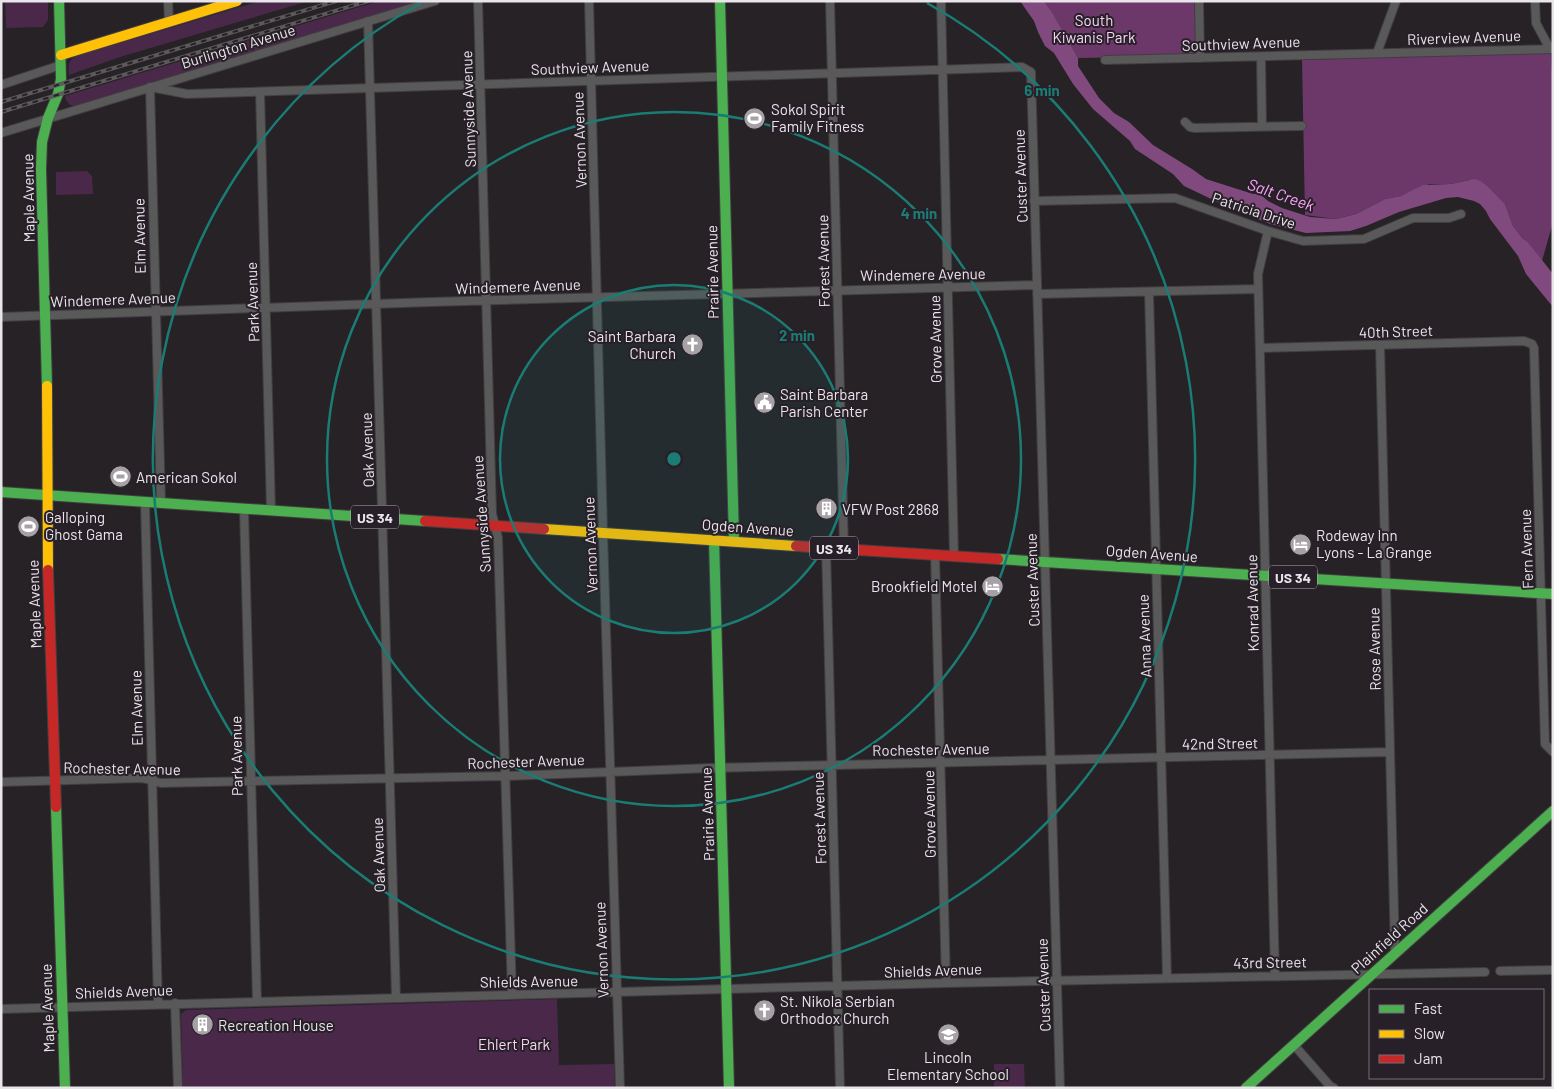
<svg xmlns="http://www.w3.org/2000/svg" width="1554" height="1089" font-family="Barlow,sans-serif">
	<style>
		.green { fill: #4a2849 }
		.forest { fill: #6c3869 }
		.water { fill: #814a7e }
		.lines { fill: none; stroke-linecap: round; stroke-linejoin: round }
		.street-casing { stroke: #413e41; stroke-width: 10 }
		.fast-casing { stroke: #413e41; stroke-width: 12 }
		.slow-casing { stroke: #413e41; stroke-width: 12 }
		.jam-casing { stroke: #413e41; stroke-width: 12 }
		.street { stroke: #595959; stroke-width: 8 }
		.fast { stroke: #4caf50; stroke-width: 10 }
		.slow { stroke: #ffc107; stroke-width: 10 }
		.jam { stroke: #c62828; stroke-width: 10 }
		.rail-casing { stroke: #5b595a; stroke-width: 4 }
		.rail { stroke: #282028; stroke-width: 2; stroke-dasharray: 5.5; stroke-linecap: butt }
		.ring { fill: none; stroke: #1a7c74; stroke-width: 2.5 }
		.labels { text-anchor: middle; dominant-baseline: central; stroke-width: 4; stroke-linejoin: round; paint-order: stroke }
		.shield { fill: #282028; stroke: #b0aab0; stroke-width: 1 }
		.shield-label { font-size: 14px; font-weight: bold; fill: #eae5ea }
		.park-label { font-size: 15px; fill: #f8d5f5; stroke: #282028 }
		.street-label { font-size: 15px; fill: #eae5ea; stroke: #282028 }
		.poi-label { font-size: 15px; fill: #eae5ea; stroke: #282028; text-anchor: start }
		.water-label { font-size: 16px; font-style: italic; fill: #fea8f9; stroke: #282028 }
		.centre { fill: #1a7c74; stroke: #282028; stroke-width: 2.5 }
		.ring-label { font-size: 15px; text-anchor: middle; font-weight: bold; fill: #1a7c74; stroke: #282028; stroke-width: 4; stroke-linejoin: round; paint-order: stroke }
	</style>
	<rect width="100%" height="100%" fill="#262226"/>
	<path class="green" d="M5 1H48V20L43 27 6 28Z
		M260 1H309L120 57 69 75C68 66 68 60 77 56Z
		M379 1H423L260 50H257L255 52 200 67 198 69 75 106 70 105 66 100 65 96Z
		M87 171 92 176 93 194 56 195V172Z
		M557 999 559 1065 614 1064 615 1088H183L181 1018V1014L186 1010Z
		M994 1064H1024L1025 1088H994Z"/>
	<path class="forest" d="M1044 1H1195V52L1191 56 1078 58 1052 12Z
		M1551 53 1553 96V222L1542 261 1527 241 1523 239 1513 226 1505 204 1481 181 1469 180 1451 184H1429L1401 196 1385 199 1356 214 1336 219 1305 215 1302 60Z"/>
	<path class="water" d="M1020 1H1044L1052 12 1078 58V66L1099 98 1114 113 1129 122 1153 145 1192 169 1206 179 1253 194H1260L1268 201 1282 208 1310 217 1336 219 1356 214 1385 199 1401 196 1423 185 1451 184 1474 179 1481 181 1487 186 1505 204 1513 226 1523 239 1527 241 1553 274V307L1526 274 1518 256 1490 219 1486 211 1480 204 1474 201 1458 197 1446 198 1399 212 1366 226 1350 231 1306 233 1270 224 1226 206 1184 186 1173 174 1135 149 1130 141 1093 109 1073 84 1054 53 1045 46 1038 32 1034 21Z"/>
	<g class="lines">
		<defs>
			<path id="street" d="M168 1 169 21
				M478 1 492 514 498 538 512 995
				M589 1 603 533 620 1088
				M830 1 844 549
				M941 1 954 556
				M1199 1 1200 58
				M1535 1 1536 23 1550 49
				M368 21 396 998
				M1377 53 1396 1
				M1261 57 1262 126
				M1105 60 1553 49
				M1 85 61 65
				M260 92 271 511
				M1185 122 1190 127 1195 128 1302 126
				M1 133 435 1
				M1034 201 1175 198 1268 231 1303 241 1364 239 1413 218H1449L1461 214
				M1268 231 1258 274 1275 976
				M1149 292 1167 978
				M1037 294 1258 289
				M1 317 431 302 1036 285
				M1380 345 1395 952
				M1260 348 1524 341 1532 344 1534 348 1545 744 1553 752
				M145 502 158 1004
				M161 503 150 87 187 94 1022 67 1031 72 1060 1088
				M244 509 257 1002
				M826 548 840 1088
				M935 555 946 983
				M1 782 142 778 161 783 505 776 711 768 1390 752
				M1500 971 1553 970
				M175 1003 178 1088
				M1 1009 946 983 1485 972
				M1294 1045 1330 1086 1334 1088"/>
			<path id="fast" d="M720 1 734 541
				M47 386 41 169 42 142 48 118 58 94 61 79 59 1
				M1 492 425 521
				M714 540 729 1088
				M998 559 1553 594
				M56 807 65 1088
				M1246 1088 1553 811"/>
			<path id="slow" d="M61 55 237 1
				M47 386 48 570
				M544 529 796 546"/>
			<path id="jam" d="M425 521 544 529
				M796 546 998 559
				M48 570 56 807"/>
		</defs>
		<use href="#street" class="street-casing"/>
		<use href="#fast" class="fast-casing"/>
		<use href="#slow" class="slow-casing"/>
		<use href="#jam" class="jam-casing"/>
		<use href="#street" class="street"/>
		<use href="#fast" class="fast"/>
		<use href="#slow" class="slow"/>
		<use href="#jam" class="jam"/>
		<defs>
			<path id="rail" d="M1 102 336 1
				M1 112 368 1"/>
		</defs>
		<use href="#rail" class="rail-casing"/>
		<use href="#rail" class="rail"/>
	</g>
	<circle cx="674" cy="459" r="174" fill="#1a7c74" fill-opacity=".12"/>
	<g class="ring">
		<circle cx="674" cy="459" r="174"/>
		<circle cx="674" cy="459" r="347"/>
		<path d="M927 3A521 521 0 1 1 421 3"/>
	</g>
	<defs>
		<symbol id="stadium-disc" viewBox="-11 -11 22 22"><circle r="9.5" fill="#a5a1a5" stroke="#282028"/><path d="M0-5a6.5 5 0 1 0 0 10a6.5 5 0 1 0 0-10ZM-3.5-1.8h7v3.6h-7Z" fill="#fff"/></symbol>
		<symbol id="church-disc" viewBox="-11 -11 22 22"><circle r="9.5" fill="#a5a1a5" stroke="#282028"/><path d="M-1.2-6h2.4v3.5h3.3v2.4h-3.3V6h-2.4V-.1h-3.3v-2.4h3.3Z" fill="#fff"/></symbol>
		<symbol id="civic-disc" viewBox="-11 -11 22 22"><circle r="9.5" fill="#a5a1a5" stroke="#282028"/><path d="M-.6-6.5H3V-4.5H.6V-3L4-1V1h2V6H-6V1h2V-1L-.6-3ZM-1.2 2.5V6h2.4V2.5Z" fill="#fff"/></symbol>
		<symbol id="building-disc" viewBox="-11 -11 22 22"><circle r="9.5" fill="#a5a1a5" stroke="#282028"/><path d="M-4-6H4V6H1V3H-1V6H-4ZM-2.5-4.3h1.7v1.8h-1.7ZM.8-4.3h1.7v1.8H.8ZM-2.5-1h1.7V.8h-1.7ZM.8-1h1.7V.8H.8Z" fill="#fff"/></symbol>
		<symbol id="hotel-disc" viewBox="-11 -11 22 22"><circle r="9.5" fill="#a5a1a5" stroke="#282028"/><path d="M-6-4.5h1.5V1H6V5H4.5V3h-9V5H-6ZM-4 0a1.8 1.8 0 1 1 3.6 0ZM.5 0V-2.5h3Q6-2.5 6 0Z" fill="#fff"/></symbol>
		<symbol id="school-disc" viewBox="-11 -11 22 22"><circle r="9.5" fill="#a5a1a5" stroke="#282028"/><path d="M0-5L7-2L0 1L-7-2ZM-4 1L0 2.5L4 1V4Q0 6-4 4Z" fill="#fff"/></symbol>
	</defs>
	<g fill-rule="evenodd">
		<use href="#stadium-disc" x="742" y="106" width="25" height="25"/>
		<use href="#church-disc" x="680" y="332" width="25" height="25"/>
		<use href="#civic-disc" x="752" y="390" width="25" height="25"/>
		<use href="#stadium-disc" x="108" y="464" width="25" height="25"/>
		<use href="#building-disc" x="814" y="496" width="25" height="25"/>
		<use href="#stadium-disc" x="16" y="514" width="25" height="25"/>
		<use href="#hotel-disc" x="1288" y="532" width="25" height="25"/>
		<use href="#hotel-disc" x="980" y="574" width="25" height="25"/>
		<use href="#church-disc" x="752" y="998" width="25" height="25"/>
		<use href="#building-disc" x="190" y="1012" width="25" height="25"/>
		<use href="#school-disc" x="936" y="1022" width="25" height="25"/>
	</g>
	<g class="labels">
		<g class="shield">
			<rect x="351" y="505.5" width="48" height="23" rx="4"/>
			<rect x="810" y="536.5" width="48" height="23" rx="4"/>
			<rect x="1269" y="565.5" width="48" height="23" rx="4"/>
		</g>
		<g class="shield-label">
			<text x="375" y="517">US 34</text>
			<text x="834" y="548">US 34</text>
			<text x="1293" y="577">US 34</text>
		</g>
		<g class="park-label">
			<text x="1094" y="20">South<tspan x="1094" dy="17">Kiwanis Park</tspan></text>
			<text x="514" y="1044">Ehlert Park</text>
		</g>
		<g class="street-label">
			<text transform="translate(1464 37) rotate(-2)">Riverview Avenue</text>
			<text transform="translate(1241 43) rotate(-2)">Southview Avenue</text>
			<text transform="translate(238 46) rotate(-17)">Burlington Avenue</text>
			<text transform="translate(590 67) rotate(-2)">Southview Avenue</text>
			<text transform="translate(468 109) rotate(-92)">Sunnyside Avenue</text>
			<text transform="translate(579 140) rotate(-92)">Vernon Avenue</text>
			<text transform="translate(1020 176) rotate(-92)">Custer Avenue</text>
			<text transform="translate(28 198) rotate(-91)">Maple Avenue</text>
			<text transform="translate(1254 210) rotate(18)">Patricia Drive</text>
			<text transform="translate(139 236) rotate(-91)">Elm Avenue</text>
			<text transform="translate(823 261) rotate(-91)">Forest Avenue</text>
			<text transform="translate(712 272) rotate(-91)">Prairie Avenue</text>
			<text transform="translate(923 274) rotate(-1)">Windemere Avenue</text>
			<text transform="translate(518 286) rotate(-2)">Windemere Avenue</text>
			<text transform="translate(113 299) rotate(-2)">Windemere Avenue</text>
			<text transform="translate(252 302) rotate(-92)">Park Avenue</text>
			<text transform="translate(1396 331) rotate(-2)">40th Street</text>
			<text transform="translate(935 339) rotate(-91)">Grove Avenue</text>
			<text transform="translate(367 450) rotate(-92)">Oak Avenue</text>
			<text transform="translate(481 514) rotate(-94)">Sunnyside Avenue</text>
			<text transform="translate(748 527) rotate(4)">Ogden Avenue</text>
			<text transform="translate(590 545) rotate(-92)">Vernon Avenue</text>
			<text transform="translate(1526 549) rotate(-92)">Fern Avenue</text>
			<text transform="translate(1152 553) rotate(4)">Ogden Avenue</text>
			<text transform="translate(1032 580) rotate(-92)">Custer Avenue</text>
			<text transform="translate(1252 603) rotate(-91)">Konrad Avenue</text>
			<text transform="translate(34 604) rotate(-92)">Maple Avenue</text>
			<text transform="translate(1144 636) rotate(-92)">Anna Avenue</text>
			<text transform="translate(1374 649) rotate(-91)">Rose Avenue</text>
			<text transform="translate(136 708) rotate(-91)">Elm Avenue</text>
			<text transform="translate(1220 743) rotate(-1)">42nd Street</text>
			<text transform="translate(931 749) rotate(-1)">Rochester Avenue</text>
			<text transform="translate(236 756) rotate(-91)">Park Avenue</text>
			<text transform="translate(526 761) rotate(-2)">Rochester Avenue</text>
			<text transform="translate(122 768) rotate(1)">Rochester Avenue</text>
			<text transform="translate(707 814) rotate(-92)">Prairie Avenue</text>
			<text transform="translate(929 814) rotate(-91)">Grove Avenue</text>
			<text transform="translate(819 818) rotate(-92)">Forest Avenue</text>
			<text transform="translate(378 855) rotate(-92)">Oak Avenue</text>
			<text transform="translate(1389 938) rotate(-42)">Plainfield Road</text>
			<text transform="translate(601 950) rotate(-92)">Vernon Avenue</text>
			<text transform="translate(1270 962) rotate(-1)">43rd Street</text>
			<text transform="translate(933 970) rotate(-2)">Shields Avenue</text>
			<text transform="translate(529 981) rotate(-1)">Shields Avenue</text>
			<text transform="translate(1043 985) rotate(-92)">Custer Avenue</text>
			<text transform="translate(124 991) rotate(-2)">Shields Avenue</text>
			<text transform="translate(47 1008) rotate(-92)">Maple Avenue</text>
		</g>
		<g class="poi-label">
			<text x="771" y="109">Sokol Spirit<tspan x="771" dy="17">Family Fitness</tspan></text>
			<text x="676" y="336" text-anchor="end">Saint Barbara<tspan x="676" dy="17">Church</tspan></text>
			<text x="780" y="394">Saint Barbara<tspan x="780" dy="17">Parish Center</tspan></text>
			<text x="136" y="477">American Sokol</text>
			<text x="842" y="509">VFW Post 2868</text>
			<text x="45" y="517">Galloping<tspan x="45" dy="17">Ghost Gama</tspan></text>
			<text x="1316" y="535">Rodeway Inn<tspan x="1316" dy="17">Lyons - La Grange</tspan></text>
			<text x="977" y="586" text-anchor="end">Brookfield Motel</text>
			<text x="780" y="1001">St. Nikola Serbian<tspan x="780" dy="17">Orthodox Church</tspan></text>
			<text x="218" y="1025">Recreation House</text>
			<text x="948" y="1057" text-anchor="middle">Lincoln<tspan x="948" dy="17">Elementary School</tspan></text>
		</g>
		<g class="water-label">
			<text transform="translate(1281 194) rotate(19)">Salt Creek</text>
		</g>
	</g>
	<circle cx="674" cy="459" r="8" class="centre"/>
	<g class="ring-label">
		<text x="1042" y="96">6 min</text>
		<text x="919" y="219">4 min</text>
		<text x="797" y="341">2 min</text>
	</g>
	<rect width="1554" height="1089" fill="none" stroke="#eae5ea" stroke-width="5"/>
	<rect x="1369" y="989" width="175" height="90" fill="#282028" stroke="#766f76"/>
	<rect x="1379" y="1005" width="25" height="8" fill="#4caf50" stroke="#766f76"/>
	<text x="1414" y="1014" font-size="15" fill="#eae5ea">Fast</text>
	<rect x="1379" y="1030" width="25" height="8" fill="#ffc107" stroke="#766f76"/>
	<text x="1414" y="1039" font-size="15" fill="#eae5ea">Slow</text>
	<rect x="1379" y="1055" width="25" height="8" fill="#c62828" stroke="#766f76"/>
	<text x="1414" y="1064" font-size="15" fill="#eae5ea">Jam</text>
</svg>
